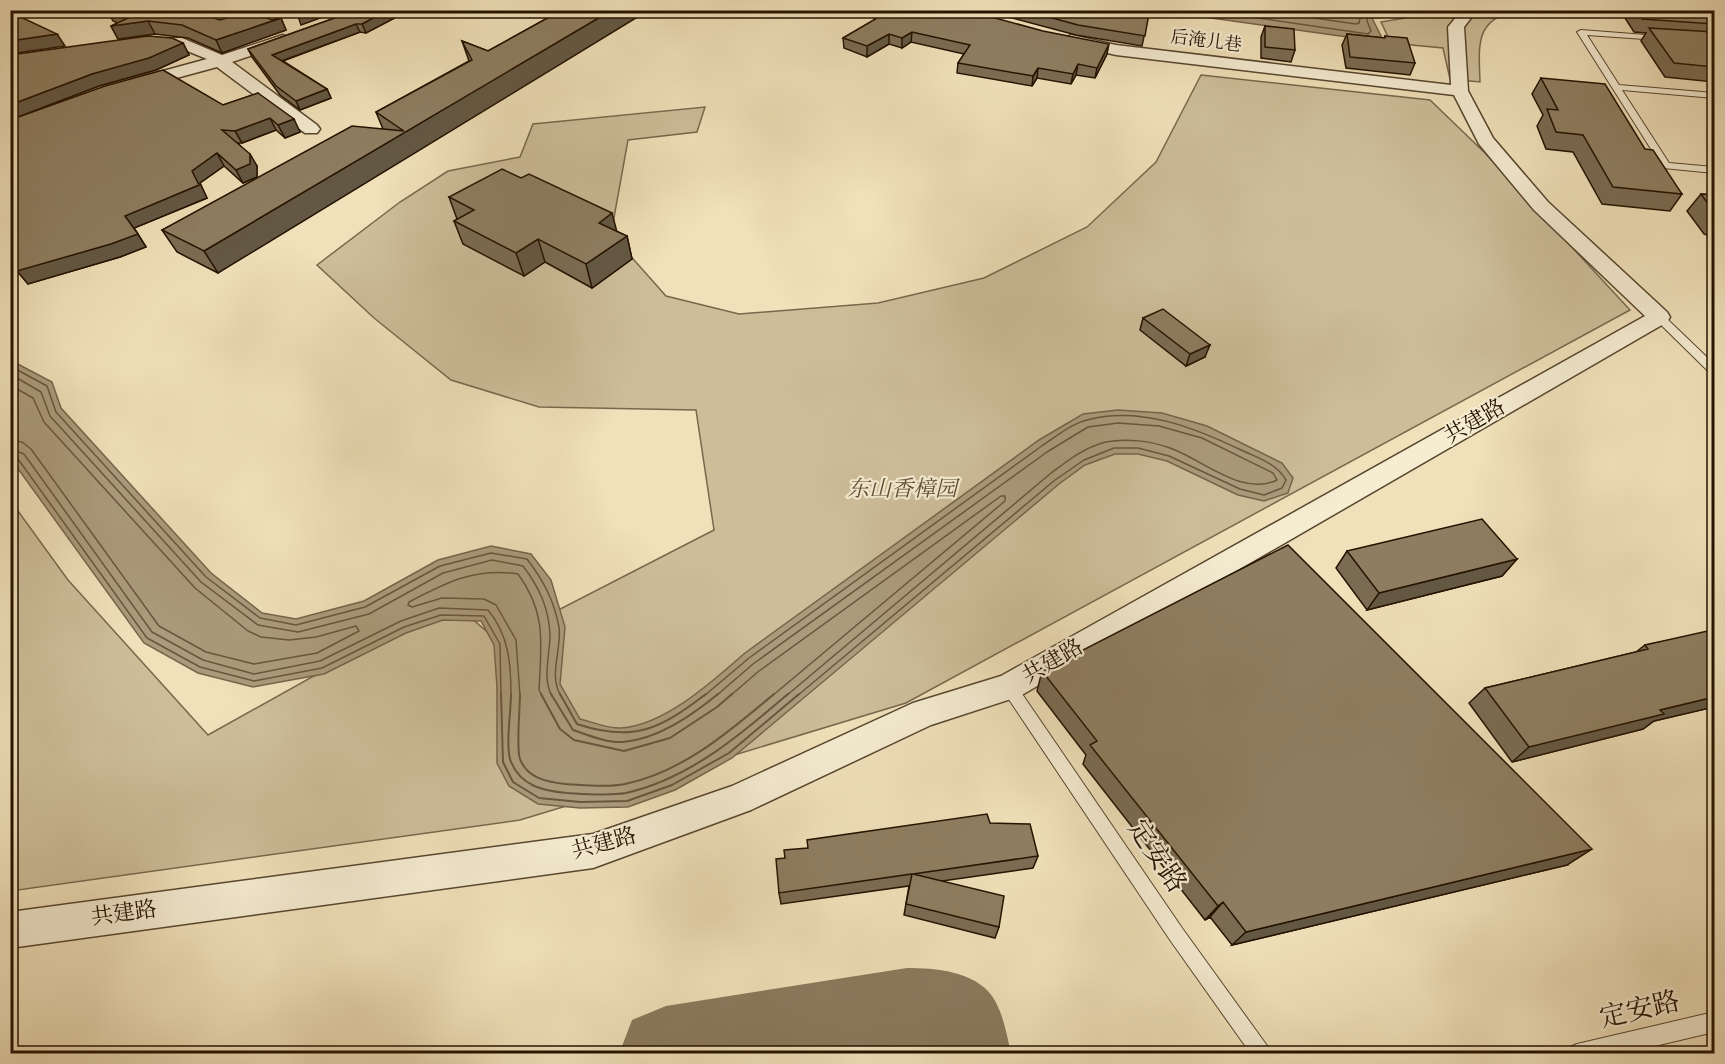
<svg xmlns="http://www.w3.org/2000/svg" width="1725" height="1064" font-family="'IM FELL English','Noto Serif SC',serif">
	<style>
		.green { fill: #cdbe9a; stroke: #78684d; stroke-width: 1.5 }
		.water { fill: #ab9b7b; stroke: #75644a; stroke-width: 1.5 }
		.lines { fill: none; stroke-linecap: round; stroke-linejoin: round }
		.shore-far1 { stroke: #68563e; stroke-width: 1.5 }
		.shore { stroke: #68563e; stroke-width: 2 }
		.taxiway { fill: #8a7a5d; fill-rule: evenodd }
		.lane-casing { stroke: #57462e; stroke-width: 2 }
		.street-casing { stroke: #57462e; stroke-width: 3 }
		.lane { fill: #f5ecd2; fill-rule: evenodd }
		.street { fill: #f5ecd2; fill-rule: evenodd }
		.wall { fill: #7a6c53; stroke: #241200; stroke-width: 1.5 }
		.shaded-wall { fill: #635844; stroke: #241200; stroke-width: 1.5 }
		.building { fill: #8e7e61; stroke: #241200; stroke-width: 1.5 }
		.labels { text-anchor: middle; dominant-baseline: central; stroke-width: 4.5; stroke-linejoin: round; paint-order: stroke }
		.far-street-label { font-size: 18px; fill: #241200; stroke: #f5ecd2 }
		.street-label { font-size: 22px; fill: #241200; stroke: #f5ecd2 }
		.park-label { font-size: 22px; font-style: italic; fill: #5f4e36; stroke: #f5ecd2 }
		.near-street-label { font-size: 27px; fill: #241200; stroke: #f5ecd2 }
	</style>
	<rect width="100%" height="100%" fill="#f0e1ba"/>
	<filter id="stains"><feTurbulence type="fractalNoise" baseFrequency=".00333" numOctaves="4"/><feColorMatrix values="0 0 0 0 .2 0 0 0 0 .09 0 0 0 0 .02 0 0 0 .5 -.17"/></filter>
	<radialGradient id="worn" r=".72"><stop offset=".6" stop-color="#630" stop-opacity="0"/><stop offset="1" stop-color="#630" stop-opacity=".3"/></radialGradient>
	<path class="green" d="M1419 11H1515C1474 20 1479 47 1480 82L1450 79 1443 48 1391 43 1381 22 1405 18Z
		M1201 75 1430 100 1485 153 1630 310 906 703 520 820 11 891 10 500 68 580 208 735 450 600 498 641 714 530 696 410 539 407 451 380 374 318 317 265 400 202 448 171 520 157 533 124 705 107 697 132 628 140 611 234 666 296 739 314 878 303 984 278 1087 227 1156 162Z"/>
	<path class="water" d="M1161 11H1412L1401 16 1372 18 1384 42Z
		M10 360 52 382 61 408 211 573 262 613 296 619 364 601 438 560 491 546 531 554 551 580 565 627 560 684 580 719C592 722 609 729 621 728 665 725 713 681 745 653L1039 440 1083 414 1118 410 1162 413 1207 426 1282 463 1293 478 1288 493 1264 501 1238 495 1167 461 1138 454H1115L1085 465 1059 484 732 758 675 790 628 807 580 808 538 804 509 786 497 763V687L494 645 481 621 443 620 406 633 324 674 253 687 198 673 144 643 11 459Z"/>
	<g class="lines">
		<path class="shore-far1" d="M1204 10 1368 34 1371 31 1367 21 1368 14 1390 10
			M1257 10 1356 24 1359 23 1362 10
			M10 366 47 386 56 412 206 577 260 618 296 625 365 607 440 566 491 553 527 559C543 580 554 600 559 627 562 650 548 675 561 696
			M10 374 41 392 50 416 201 582 258 625 298 632 369 614 443 573 492 560 523 566C539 587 549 608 550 635 550 654 542 679 552 696
			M10 385 33 398 44 422 195 588 248 631 261 637 289 640 316 637 356 626 359 631 317 653 254 664 206 652 159 626 31 449 22 442 10 440
			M10 449 24 454 152 632 203 660 254 674 320 661 401 621 439 608 488 610C509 635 511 664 511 696
			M10 456 18 459 147 638 200 667 254 681 322 668 404 627 441 615 484 616 500 644 501 696
			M520 696 516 640 496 605 484 599 442 598 412 607 408 605 409 602C445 583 476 567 518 574 547 613 541 645 539 690L542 696
			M704 696 749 658 1043 445C1057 436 1071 424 1087 420 1140 406 1193 427 1241 450 1258 458 1276 463 1286 480L1282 488 1264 495 1240 489 1169 456 1138 448H1114L1084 460 1055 480 797 696
			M716 696 753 664 1047 452 1088 427 1118 423 1159 426 1202 438 1273 473 1277 480C1242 497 1202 459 1170 448 1151 441 1126 438 1106 442 1085 447 1067 461 1050 474L786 696
			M730 696 759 671 1001 496H1005V501L772 696"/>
		<path class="shore" d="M501 694 503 762 513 782 539 798 580 802 627 801 672 785 729 753 799 694
			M511 694C511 712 505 747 511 762 521 786 543 791 567 793 585 794 608 796 626 793 689 779 740 735 788 694
			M520 694C520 709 516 747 520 759 527 778 547 782 565 784 584 785 607 788 625 784 683 772 730 731 774 694
			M541 694 560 729 574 740 624 751 670 738 717 707 732 694
			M551 694 573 730C588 735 607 743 623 742 658 739 691 716 718 694
			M560 694 577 724C634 743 660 729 706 694"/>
		<path class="taxiway" d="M907 968C935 968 974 971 992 996 1003 1012 1007 1035 1011 1054H619L632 1020 666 1006Z"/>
		<defs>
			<path id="lane" d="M1581 30 1659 36 1663 38 1659 40 1587 35 1619 85 1714 93V98L1622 90 1669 163 1714 167V173L1663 168 1577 32Z
				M1659 313 1663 315 1714 364V374L1710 373 1655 319 1653 317Z
				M1009 680 1014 682 1182 928 1273 1054H1251L1170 940 1004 692 1001 687 1004 682Z
				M1714 1012V1032L1621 1054H1567L1570 1047 1577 1044Z"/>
			<path id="street" d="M1462 10H1477L1464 27 1468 91 1493 138 1548 202 1667 312 1670 317 1667 322 1020 696 931 725 751 810 593 868 10 948V912L593 834 732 786 913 703 1001 676 1645 316 1534 210 1479 144 1454 95 1116 55 1065 43 1063 40 1071 35 1116 45 1451 85 1448 27Z
				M283 35 291 40 289 43 232 62 317 125 320 129 317 133H305L217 67 136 89 128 84 130 80 207 59 180 48 141 45 139 42 141 39 182 38 222 55Z"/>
		</defs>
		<use href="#lane" class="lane-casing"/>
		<use href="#street" class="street-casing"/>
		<use href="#lane" class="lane"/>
		<use href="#street" class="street"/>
	</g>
	<path class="wall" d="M107 10H192L220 20H272L281 18 286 30 222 53 188 38 155 34 118 39 111 26 118 23 113 21Z
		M357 10H427L411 17 402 14 366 33 360 32 283 61 327 89 331 98 300 110 280 95 252 57 248 49Z
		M562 10 218 273 177 252 162 230 383 129 376 112 469 61 462 41 488 51Z
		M982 10H1130L1149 13 1142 46 1076 35Z
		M1620 10H1714V82L1665 77 1641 41 1646 33 1634 32Z
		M874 15 1107 54 1095 78 1076 75 1071 84 1037 78 1032 86 957 73 958 63 964 54 911 42 902 48 889 44 867 57 844 48 843 38 874 20Z
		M1265 26 1295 50 1291 62 1261 58V37Z
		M1347 34 1384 38 1385 36 1415 63 1410 75 1346 68 1342 45Z
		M183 43 189 55 156 70 99 86 33 111 223 105 258 93 300 132 285 138 276 130 242 143H238L257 166V177L243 183 224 166 200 183 207 198 134 228 146 247 120 257 28 284 17 271 14 238H10V55Z
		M1541 78 1645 149 1682 194 1670 211 1602 204 1573 152 1546 149 1537 126 1543 115 1532 94Z
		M1701 194 1714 195V238L1704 234 1687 211Z
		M449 197 616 231 627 236 632 259 592 288 545 262 524 276 463 244 454 221 457 219Z
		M1143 318 1205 357 1186 366 1140 330Z
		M1347 551 1517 559 1502 576 1367 610 1336 568Z
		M1714 632V707L1654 721 1643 729 1512 762 1469 703 1485 688 1636 652 1645 645Z
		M1042 671 1567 865 1232 945 1210 917 1205 920 1083 764 1086 755 1037 691Z
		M990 823 1038 856 1033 868 942 881 999 927 995 938 904 915 909 886 781 904 779 893 785 858 808 848Z"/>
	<path class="shaded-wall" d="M314 10H342L301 25 298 16Z
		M388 10H401L402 14 366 33 362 24Z
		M409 10H427L411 17Z
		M612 10H649L218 273 204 251Z
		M281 18 286 30 222 53 216 40Z
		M148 21 155 34 118 39 111 26Z
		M356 24 360 32 276 63 272 55Z
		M912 32 911 42 902 48V38Z
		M57 34 65 46 10 54V41Z
		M889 34V44L867 57V46Z
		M183 43 189 55 156 70 99 86 10 120V105L92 74Z
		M1109 44 1107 54 1095 78 1097 68Z
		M1078 64 1076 75 1071 84 1073 74Z
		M1038 68 1037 78 1032 86 1033 76Z
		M327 89 331 98 300 110 296 101Z
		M270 118 276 130 242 143 235 131Z
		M294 119 300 132 285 138 278 125Z
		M217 153 224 166 200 183 207 198 134 228 146 247 120 257 28 284 17 271 125 216Z
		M250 154 257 166V177L243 183 236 170Z
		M612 213 618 236 599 223Z
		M10 223H13L23 235 10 238Z
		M627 236 632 259 592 288 586 264Z
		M538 239 545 262 524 276 516 253Z
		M1210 345 1205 357 1186 366 1190 354Z
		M1517 559 1502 576 1367 610 1379 593Z
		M1714 697V707L1654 721 1643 729 1512 762 1529 747 1660 710Z
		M1592 849 1567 865 1232 945 1246 932Z
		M1223 902 1210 917 1205 920 1218 906Z"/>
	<path class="building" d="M111 10H192L220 20 250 11 272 20 281 18 216 40 182 25 148 21 111 26 130 17Z
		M357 10H388L362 24H356L272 55 327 89 296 101 276 86 248 49Z
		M562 10H612L204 251 162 230 352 126 404 131 376 112 472 60 462 41 488 51Z
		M883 10H966L1043 31 1109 44 1097 68 1078 64 1073 74 1038 68 1033 76 958 63 970 45 912 32 902 38 889 34 867 46 843 38 879 17 874 15Z
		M1023 10H1130L1149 13 1145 36 1078 25Z
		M1637 10H1714V24L1642 19Z
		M10 12 57 34 10 41Z
		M1265 26 1294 29 1295 50 1265 47Z
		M1649 28 1714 32V67L1674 63Z
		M1347 34 1385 38V36L1407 38 1415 63 1350 57Z
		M148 36 172 38 183 43 149 58 92 74 10 105V55Z
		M163 70 223 105 258 93 294 119 278 125 270 118 235 131 222 130 250 154V164L236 170 217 153 192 171 199 185 125 216 138 234 111 244 17 271 13 223H10V120L105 86Z
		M1541 78 1605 84 1645 149 1653 150 1682 194 1613 187 1583 135 1556 132 1547 109 1558 110Z
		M502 169 521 178 529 174 612 213 599 223 627 236 586 264 538 239 516 253 454 221 474 210 449 197Z
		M1701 194 1714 195V212Z
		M1163 309 1210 345 1190 354 1143 318Z
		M1482 519 1517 559 1379 593 1347 551Z
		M1288 545 1592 849 1246 932 1223 902 1218 906 1090 745 1097 741 1042 671Z
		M1712 630 1714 632V697L1660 710 1664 714 1529 747 1485 688 1648 649 1645 645Z
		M987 814 990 823 1030 824 1038 856 913 874 1004 896 999 927 906 904 912 874 779 893 776 859 785 858 784 850 808 848 807 840Z"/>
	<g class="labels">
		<g class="far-street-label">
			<text transform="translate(1206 42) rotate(7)">后淹儿巷</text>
		</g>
		<g class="street-label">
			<text transform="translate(1475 422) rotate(-30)">共建路</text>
			<text transform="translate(1053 662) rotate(-30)">共建路</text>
			<text transform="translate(604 844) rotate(-15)">共建路</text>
			<text transform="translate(124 914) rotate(-8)">共建路</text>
		</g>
		<g class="park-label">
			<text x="902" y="490">东山香樟园</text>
		</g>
		<g class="near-street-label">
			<text transform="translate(1156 857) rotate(56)">定安路</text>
			<text transform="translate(1640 1011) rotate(-13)">定安路</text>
		</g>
	</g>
	<rect width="1725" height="1064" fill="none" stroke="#f0e1ba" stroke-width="36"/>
	<rect x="12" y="12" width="1701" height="1040" fill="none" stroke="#241200" stroke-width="3"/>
	<rect x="18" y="18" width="1689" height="1028" fill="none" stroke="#241200" stroke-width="1.5"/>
	<rect width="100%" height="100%" filter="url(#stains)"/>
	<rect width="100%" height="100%" fill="url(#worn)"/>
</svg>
